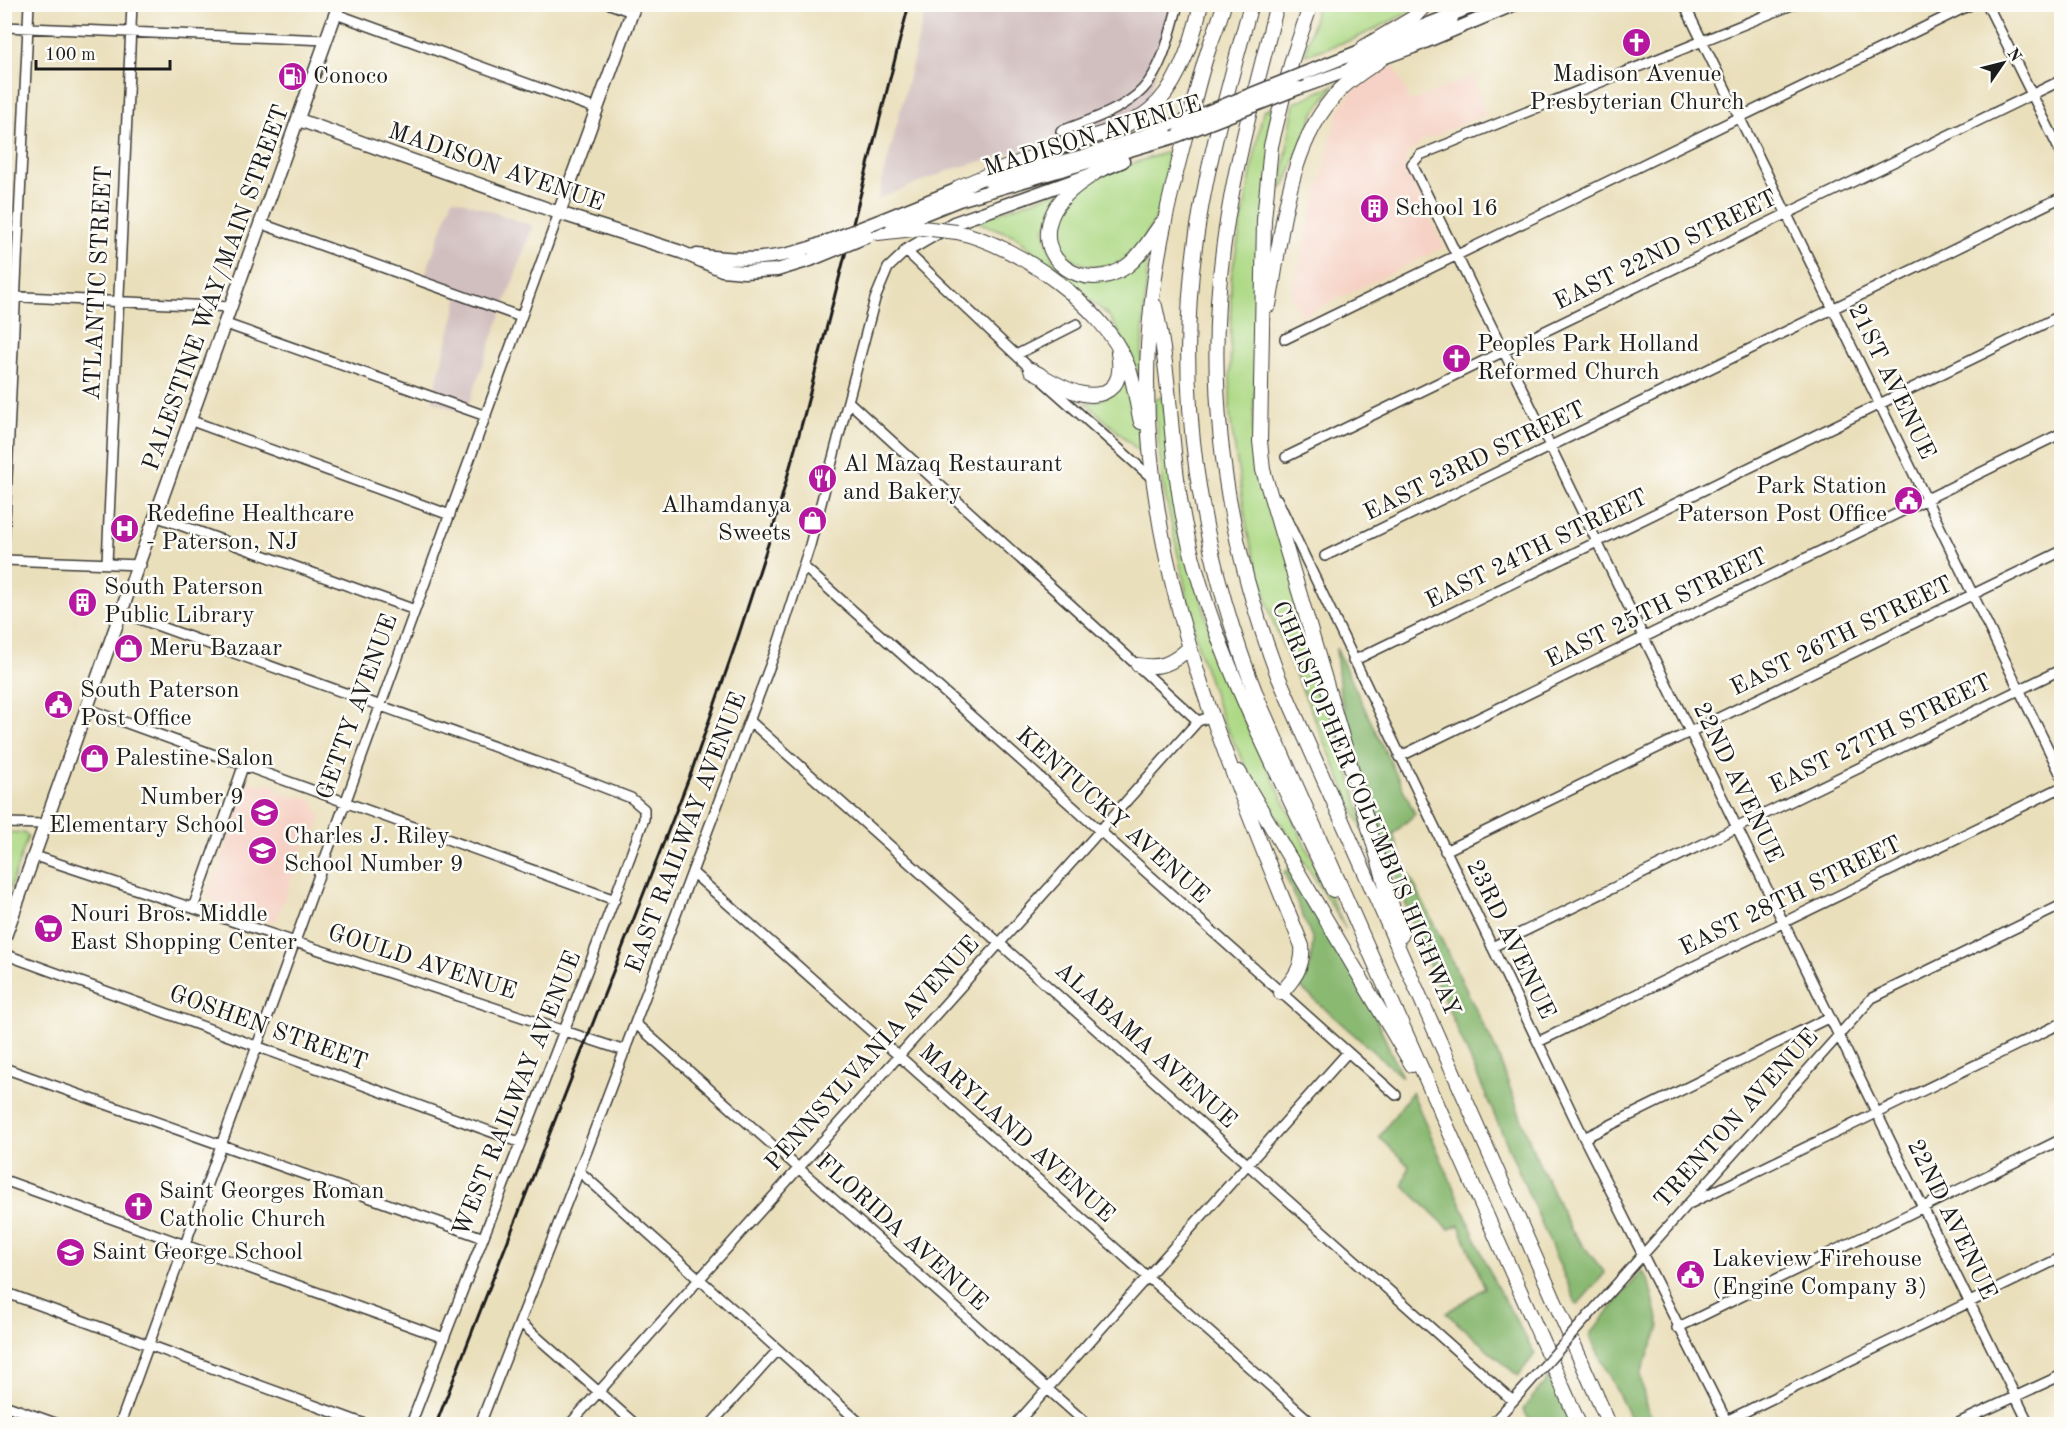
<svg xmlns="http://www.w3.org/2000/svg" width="2066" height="1429" font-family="'Old Standard TT',serif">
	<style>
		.built { fill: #f6d1c5 }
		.industrial { fill: #d1bfbf }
		.green { fill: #add985; stroke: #647a50; stroke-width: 1.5 }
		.forest { fill: #8ab972; stroke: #536a47; stroke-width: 1.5 }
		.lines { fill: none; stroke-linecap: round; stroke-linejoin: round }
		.minor-casing { stroke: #3b3934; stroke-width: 12 }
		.major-casing { stroke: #3b3934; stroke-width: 15 }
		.highway-casing { stroke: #3b3934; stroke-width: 16 }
		.minor { stroke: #fff; stroke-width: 9 }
		.major { stroke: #fff; stroke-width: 12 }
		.highway { stroke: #fff; stroke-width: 14 }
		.rail { stroke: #1c1c1c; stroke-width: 3 }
		.minor-bridge-casing { stroke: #3b3934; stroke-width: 12; stroke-linecap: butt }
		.major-bridge-casing { stroke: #3b3934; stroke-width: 15; stroke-linecap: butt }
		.highway-bridge-casing { stroke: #3b3934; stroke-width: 16; stroke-linecap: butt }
		.minor-bridge { stroke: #fff; stroke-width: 9 }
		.major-bridge { stroke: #fff; stroke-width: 12 }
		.highway-bridge { stroke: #fff; stroke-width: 14 }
		.labels { text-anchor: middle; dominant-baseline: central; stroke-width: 5; stroke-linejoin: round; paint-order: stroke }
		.poi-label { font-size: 24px; fill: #1c1c1c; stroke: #fdfcf7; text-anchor: start }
		.street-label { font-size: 24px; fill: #1c1c1c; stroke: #fdfcf7 }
	</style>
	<rect width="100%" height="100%" fill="#fdfcf7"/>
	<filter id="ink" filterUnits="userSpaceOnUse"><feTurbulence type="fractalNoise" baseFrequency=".0167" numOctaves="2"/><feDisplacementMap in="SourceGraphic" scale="12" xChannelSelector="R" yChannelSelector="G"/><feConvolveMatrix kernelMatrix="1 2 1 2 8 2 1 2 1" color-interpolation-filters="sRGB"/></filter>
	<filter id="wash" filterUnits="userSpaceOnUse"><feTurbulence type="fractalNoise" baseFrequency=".008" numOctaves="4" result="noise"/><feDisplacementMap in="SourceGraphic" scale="24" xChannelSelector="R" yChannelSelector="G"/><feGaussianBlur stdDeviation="1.35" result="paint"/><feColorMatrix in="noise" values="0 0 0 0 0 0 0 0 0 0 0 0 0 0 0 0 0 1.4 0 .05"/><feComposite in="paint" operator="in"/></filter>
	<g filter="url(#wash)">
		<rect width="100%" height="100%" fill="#eadfbb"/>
		<path class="built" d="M1394 65 1410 102 1472 77 1486 114 1420 142 1419 146 1405 155 1406 169 1444 247 1302 316 1291 295 1339 109 1354 90Z
			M249 781 265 787 267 782 278 786 276 791 290 796 292 799 297 796 312 800 321 817 312 841 307 839 275 923 214 901V899L207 896 216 872 219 873 224 862 221 860Z"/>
		<path class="industrial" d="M927 5H1172L1146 113 1117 124 953 169 878 199Z
			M453 198 533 226 465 414 432 400 459 296 422 283Z"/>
		<path class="green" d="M1317 5H1416L1412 11 1354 39 1305 55Z
			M1334 85 1314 113 1285 185 1281 189 1294 103Z
			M1276 106 1259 296 1253 432 1365 829H1362L1273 622 1248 535 1230 417 1231 278 1263 111Z
			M1176 149C1169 184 1156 237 1125 259 1087 286 1033 241 1063 205 1089 172 1138 163 1176 149Z
			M1064 189 1044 230 1053 260C1102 285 1105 292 1148 253L1140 384 1129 349 1109 316 1015 236 975 221Z
			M1128 380 1142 454 1085 402C1103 404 1116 390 1128 380Z
			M1163 397 1199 592 1220 664 1237 705 1346 929 1251 776 1223 721 1199 651 1163 485 1154 400Z
			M5 832 25 833 28 836 5 903Z"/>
		<path class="forest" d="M1336 648 1415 814 1393 834 1404 864 1496 1050 1534 1153 1571 1230 1605 1273 1577 1305 1420 944 1370 804 1340 694Z
			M1292 867 1362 987 1402 1077 1300 987 1310 965 1313 940 1284 872Z
			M1412 1092 1495 1283 1535 1354 1518 1376 1446 1313 1485 1288 1459 1225 1449 1229 1403 1185 1409 1166 1379 1137Z
			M1642 1271 1648 1279 1660 1327 1640 1374 1646 1406 1655 1424H1633L1589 1335Z
			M1549 1377 1572 1424H1532L1523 1409Z"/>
	</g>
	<g filter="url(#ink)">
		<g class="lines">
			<defs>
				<path id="minor" d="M610 4 632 12
					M1684 4 2062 777
					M1794 4 1420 155 1412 164 2029 1424
					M1987 4 2062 155
					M336 14 597 109
					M4 27 327 40
					M1061 131C1145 101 1156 92 1178 4
					M262 224 521 317
					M4 296 232 307
					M226 324 486 416
					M1285 339 1972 4
					M1016 355 1077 324
					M1044 382 1153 479
					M849 402 1198 721
					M192 421 450 515
					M1286 457 2062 80
					M1277 499 1584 1138 1728 1424
					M158 517 415 610
					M4 542 29 4
					M1325 556 2062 197
					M4 560 141 565
					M107 563 132 4
					M803 566 1396 1095
					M123 613 556 769 631 798 644 809V819C570 1022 488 1222 411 1424
					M1353 661 2062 315
					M88 709 615 900
					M750 721 1513 1401
					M1399 757 2062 433
					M4 823 46 824
					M1445 851 2062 551
					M35 856 625 1051
					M693 873 1313 1424
					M193 908 244 764
					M1492 947 2062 669
					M4 954 519 1142
					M636 1024 1087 1424
					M1538 1042 2062 787
					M4 1068 481 1237
					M1584 1138 1830 1017
					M579 1171 861 1424
					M4 1180 444 1338
					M1691 1203 2062 1023
					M4 1292 365 1424
					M1598 1305 1872 998 2062 905
					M520 1322 635 1424
					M1677 1328 2062 1139
					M4 1405 58 1424
					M120 1424 559 213
					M480 1424 586 1153 777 647 810 545 875 299 888 268 906 251 1034 372
					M570 1424 1198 721 1210 717
					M711 1424 778 1350
					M1016 1424 1348 1052
					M1492 1424 1522 1391
					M1720 1424 2062 1257
					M1956 1424 2062 1375"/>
				<path id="major" d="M1302 74 1479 4
					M1299 88 1413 47 1515 4
					M299 120 559 213 681 252 722 270 744 272 777 270 810 260
					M988 180 1091 154 1177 124
					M559 213 635 4
					M884 219 968 185
					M887 229 959 200 1174 137
					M906 251 954 223 1095 173 1123 161
					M697 255C737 261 771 261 810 248
					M4 939 339 4"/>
				<path id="highway" d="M1224 4C1220 21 1213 35 1208 51 1200 75 1194 101 1188 126 1172 187 1157 247 1151 309 1126 534 1220 743 1302 946 1304 966 1294 979 1281 993
					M1251 4C1231 78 1210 151 1198 226 1172 388 1199 551 1259 702L1579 1424
					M1277 4C1258 81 1236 157 1225 235 1203 386 1224 533 1278 676L1609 1424
					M1311 4 1292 60 1271 146 1264 220 1260 441 1263 470 1401 936
					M1364 47 1413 18 1426 4
					M1349 71 1363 57 1444 25 1450 21 1455 4
					M1095 173C1080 183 1063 194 1054 211 1029 260 1086 296 1127 266 1142 255 1151 237 1162 223
					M959 187C994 172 1029 158 1065 145 1093 136 1127 129 1150 110 1178 87 1193 40 1201 4
					M957 232C1017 245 1103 305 1127 364 1135 382 1136 403 1141 422
					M878 233 922 228
					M1269 305C1282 235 1287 143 1340 90 1352 78 1367 69 1380 60
					M1155 306C1173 382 1169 462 1188 539 1217 662 1280 776 1333 890
					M1031 370C1053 381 1092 410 1114 385 1121 376 1120 364 1118 353
					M1138 665C1160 669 1172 664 1189 648
					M1239 772 1412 1065"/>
			</defs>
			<use href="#minor" class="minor-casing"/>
			<use href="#major" class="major-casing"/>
			<use href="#highway" class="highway-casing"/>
			<use href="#minor" class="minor"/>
			<use href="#major" class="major"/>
			<use href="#highway" class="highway"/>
			<path class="rail" d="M436 1424 692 770 736 643 773 529 805 412 909 4"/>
			<defs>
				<path id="minor-bridge" d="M1522 1391 1598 1305"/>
				<path id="major-bridge" d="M1177 124 1302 74
					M1174 137 1299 88
					M810 248 884 219
					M810 260 868 236"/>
				<path id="highway-bridge" d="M922 228 957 232"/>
			</defs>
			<use href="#minor-bridge" class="minor-bridge-casing"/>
			<use href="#major-bridge" class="major-bridge-casing"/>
			<use href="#highway-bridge" class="highway-bridge-casing"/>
			<use href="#minor-bridge" class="minor-bridge"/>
			<use href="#major-bridge" class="major-bridge"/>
			<use href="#highway-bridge" class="highway-bridge"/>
		</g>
	</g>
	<defs>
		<symbol id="church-disc" viewBox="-11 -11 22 22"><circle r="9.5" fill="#b5179e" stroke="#fdfcf7"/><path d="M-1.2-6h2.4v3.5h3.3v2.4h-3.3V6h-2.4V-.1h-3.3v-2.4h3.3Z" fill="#fff"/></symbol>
		<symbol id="fuel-disc" viewBox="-11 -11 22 22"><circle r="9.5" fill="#b5179e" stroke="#fdfcf7"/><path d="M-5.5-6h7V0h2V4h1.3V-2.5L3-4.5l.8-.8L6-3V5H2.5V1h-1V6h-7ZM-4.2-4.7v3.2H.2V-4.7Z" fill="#fff"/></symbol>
		<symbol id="building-disc" viewBox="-11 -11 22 22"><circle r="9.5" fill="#b5179e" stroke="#fdfcf7"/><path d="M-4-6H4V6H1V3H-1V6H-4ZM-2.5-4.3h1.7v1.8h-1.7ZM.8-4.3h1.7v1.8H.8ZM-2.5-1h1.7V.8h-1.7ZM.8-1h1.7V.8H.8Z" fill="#fff"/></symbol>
		<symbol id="restaurant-disc" viewBox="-11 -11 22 22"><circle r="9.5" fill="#b5179e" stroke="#fdfcf7"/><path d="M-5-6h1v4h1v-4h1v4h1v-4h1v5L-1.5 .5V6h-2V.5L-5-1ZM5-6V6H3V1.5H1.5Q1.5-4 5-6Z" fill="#fff"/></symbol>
		<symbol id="civic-disc" viewBox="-11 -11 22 22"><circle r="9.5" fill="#b5179e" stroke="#fdfcf7"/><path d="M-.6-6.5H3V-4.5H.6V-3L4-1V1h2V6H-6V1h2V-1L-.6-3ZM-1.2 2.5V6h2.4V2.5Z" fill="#fff"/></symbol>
		<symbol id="shop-disc" viewBox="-11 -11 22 22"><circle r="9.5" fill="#b5179e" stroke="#fdfcf7"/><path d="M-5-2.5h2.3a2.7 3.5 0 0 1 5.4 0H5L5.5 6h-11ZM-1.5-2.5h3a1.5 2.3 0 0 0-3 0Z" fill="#fff"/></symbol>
		<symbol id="hospital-disc" viewBox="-11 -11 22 22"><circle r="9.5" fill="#b5179e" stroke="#fdfcf7"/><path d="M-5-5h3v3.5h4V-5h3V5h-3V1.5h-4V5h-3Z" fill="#fff"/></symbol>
		<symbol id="school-disc" viewBox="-11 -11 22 22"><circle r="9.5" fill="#b5179e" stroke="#fdfcf7"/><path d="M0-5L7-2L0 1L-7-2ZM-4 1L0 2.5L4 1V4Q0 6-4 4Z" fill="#fff"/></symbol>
		<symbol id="supermarket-disc" viewBox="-11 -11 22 22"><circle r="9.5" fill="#b5179e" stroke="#fdfcf7"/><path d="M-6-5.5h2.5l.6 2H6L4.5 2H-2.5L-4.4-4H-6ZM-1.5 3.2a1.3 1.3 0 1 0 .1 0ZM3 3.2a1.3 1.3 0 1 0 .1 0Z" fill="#fff"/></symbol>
	</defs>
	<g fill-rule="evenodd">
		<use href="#church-disc" x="1620" y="26" width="33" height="33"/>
		<use href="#fuel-disc" x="276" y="60" width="33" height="33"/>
		<use href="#building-disc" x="1358" y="192" width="33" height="33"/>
		<use href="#church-disc" x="1440" y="342" width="33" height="33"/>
		<use href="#restaurant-disc" x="806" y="462" width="33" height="33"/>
		<use href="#civic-disc" x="1892" y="484" width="33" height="33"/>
		<use href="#shop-disc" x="796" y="504" width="33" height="33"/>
		<use href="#hospital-disc" x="108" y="512" width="33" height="33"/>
		<use href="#building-disc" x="66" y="586" width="33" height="33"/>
		<use href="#shop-disc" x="112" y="632" width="33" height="33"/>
		<use href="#civic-disc" x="42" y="688" width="33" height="33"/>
		<use href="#shop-disc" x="78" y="742" width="33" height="33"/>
		<use href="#school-disc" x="248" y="796" width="33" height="33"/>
		<use href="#school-disc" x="246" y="834" width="33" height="33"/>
		<use href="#supermarket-disc" x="32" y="912" width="33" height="33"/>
		<use href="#church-disc" x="122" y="1190" width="33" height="33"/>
		<use href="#school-disc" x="54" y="1236" width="33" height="33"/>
		<use href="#civic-disc" x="1674" y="1258" width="33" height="33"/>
	</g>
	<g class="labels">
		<g class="poi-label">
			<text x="1637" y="75" text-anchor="middle">Madison Avenue<tspan x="1637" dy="28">Presbyterian Church</tspan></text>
			<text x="313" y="77">Conoco</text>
			<text x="1395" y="209">School 16</text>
			<text x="1477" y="345">Peoples Park Holland<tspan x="1477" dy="28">Reformed Church</tspan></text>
			<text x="843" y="465">Al Mazaq Restaurant<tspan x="843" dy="28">and Bakery</tspan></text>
			<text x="1887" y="487" text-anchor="end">Park Station<tspan x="1887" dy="28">Paterson Post Office</tspan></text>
			<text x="791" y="506" text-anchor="end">Alhamdanya<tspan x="791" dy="28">Sweets</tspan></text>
			<text x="146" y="515">Redefine Healthcare<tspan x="146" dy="28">- Paterson, NJ</tspan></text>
			<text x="104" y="588">South Paterson<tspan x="104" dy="28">Public Library</tspan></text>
			<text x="149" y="649">Meru Bazaar</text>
			<text x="80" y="691">South Paterson<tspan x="80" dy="28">Post Office</tspan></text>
			<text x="115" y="759">Palestine Salon</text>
			<text x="244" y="798" text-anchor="end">Number 9<tspan x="244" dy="28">Elementary School</tspan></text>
			<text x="284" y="837">Charles J. Riley<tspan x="284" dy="28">School Number 9</tspan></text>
			<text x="70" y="915">Nouri Bros. Middle<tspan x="70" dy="28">East Shopping Center</tspan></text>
			<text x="159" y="1192">Saint Georges Roman<tspan x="159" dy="28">Catholic Church</tspan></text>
			<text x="92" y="1253">Saint George School</text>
			<text x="1712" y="1260">Lakeview Firehouse<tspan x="1712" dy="28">(Engine Company 3)</tspan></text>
		</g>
		<g class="street-label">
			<text transform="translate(1093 137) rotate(-17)">MADISON AVENUE</text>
			<text transform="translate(496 168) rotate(19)">MADISON AVENUE</text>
			<text transform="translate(1666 251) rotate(-26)">EAST 22ND STREET</text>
			<text transform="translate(99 283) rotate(-87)">ATLANTIC STREET</text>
			<text transform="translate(217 288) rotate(-70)">PALESTINE WAY/MAIN STREET</text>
			<text transform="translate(1891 382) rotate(64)">21ST AVENUE</text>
			<text transform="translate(1475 462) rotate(-26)">EAST 23RD STREET</text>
			<text transform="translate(1537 550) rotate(-26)">EAST 24TH STREET</text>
			<text transform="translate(1657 609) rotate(-26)">EAST 25TH STREET</text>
			<text transform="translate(1842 637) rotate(-26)">EAST 26TH STREET</text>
			<text transform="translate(358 707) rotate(-70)">GETTY AVENUE</text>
			<text transform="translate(1881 735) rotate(-26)">EAST 27TH STREET</text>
			<text transform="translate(1737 783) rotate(64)">22ND AVENUE</text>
			<text transform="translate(1365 809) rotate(67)">CHRISTOPHER COLUMBUS HIGHWAY</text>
			<text transform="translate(1112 816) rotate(42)">KENTUCKY AVENUE</text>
			<text transform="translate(687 833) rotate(-69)">EAST RAILWAY AVENUE</text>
			<text transform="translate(1791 897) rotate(-26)">EAST 28TH STREET</text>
			<text transform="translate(1510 940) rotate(64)">23RD AVENUE</text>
			<text transform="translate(422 963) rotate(18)">GOULD AVENUE</text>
			<text transform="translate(268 1029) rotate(20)">GOSHEN STREET</text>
			<text transform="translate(1145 1046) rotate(42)">ALABAMA AVENUE</text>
			<text transform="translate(873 1054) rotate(-48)">PENNSYLVANIA AVENUE</text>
			<text transform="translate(518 1094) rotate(-68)">WEST RAILWAY AVENUE</text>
			<text transform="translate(1737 1119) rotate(-48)">TRENTON AVENUE</text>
			<text transform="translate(1016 1134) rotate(42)">MARYLAND AVENUE</text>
			<text transform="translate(1951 1220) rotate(64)">22ND AVENUE</text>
			<text transform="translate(901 1233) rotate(42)">FLORIDA AVENUE</text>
		</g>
	</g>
	<rect width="2066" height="1429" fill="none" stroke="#fdfcf7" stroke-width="24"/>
	<g transform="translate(2003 63) rotate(55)" stroke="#fdfcf7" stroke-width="4.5" paint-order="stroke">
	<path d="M0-4.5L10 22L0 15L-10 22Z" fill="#1c1c1c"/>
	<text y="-9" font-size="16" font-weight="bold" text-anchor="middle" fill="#1c1c1c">N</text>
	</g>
	<path d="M36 60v9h134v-9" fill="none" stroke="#1c1c1c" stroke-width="3"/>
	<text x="45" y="60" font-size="18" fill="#1c1c1c" stroke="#fdfcf7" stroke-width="4.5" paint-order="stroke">100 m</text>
</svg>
